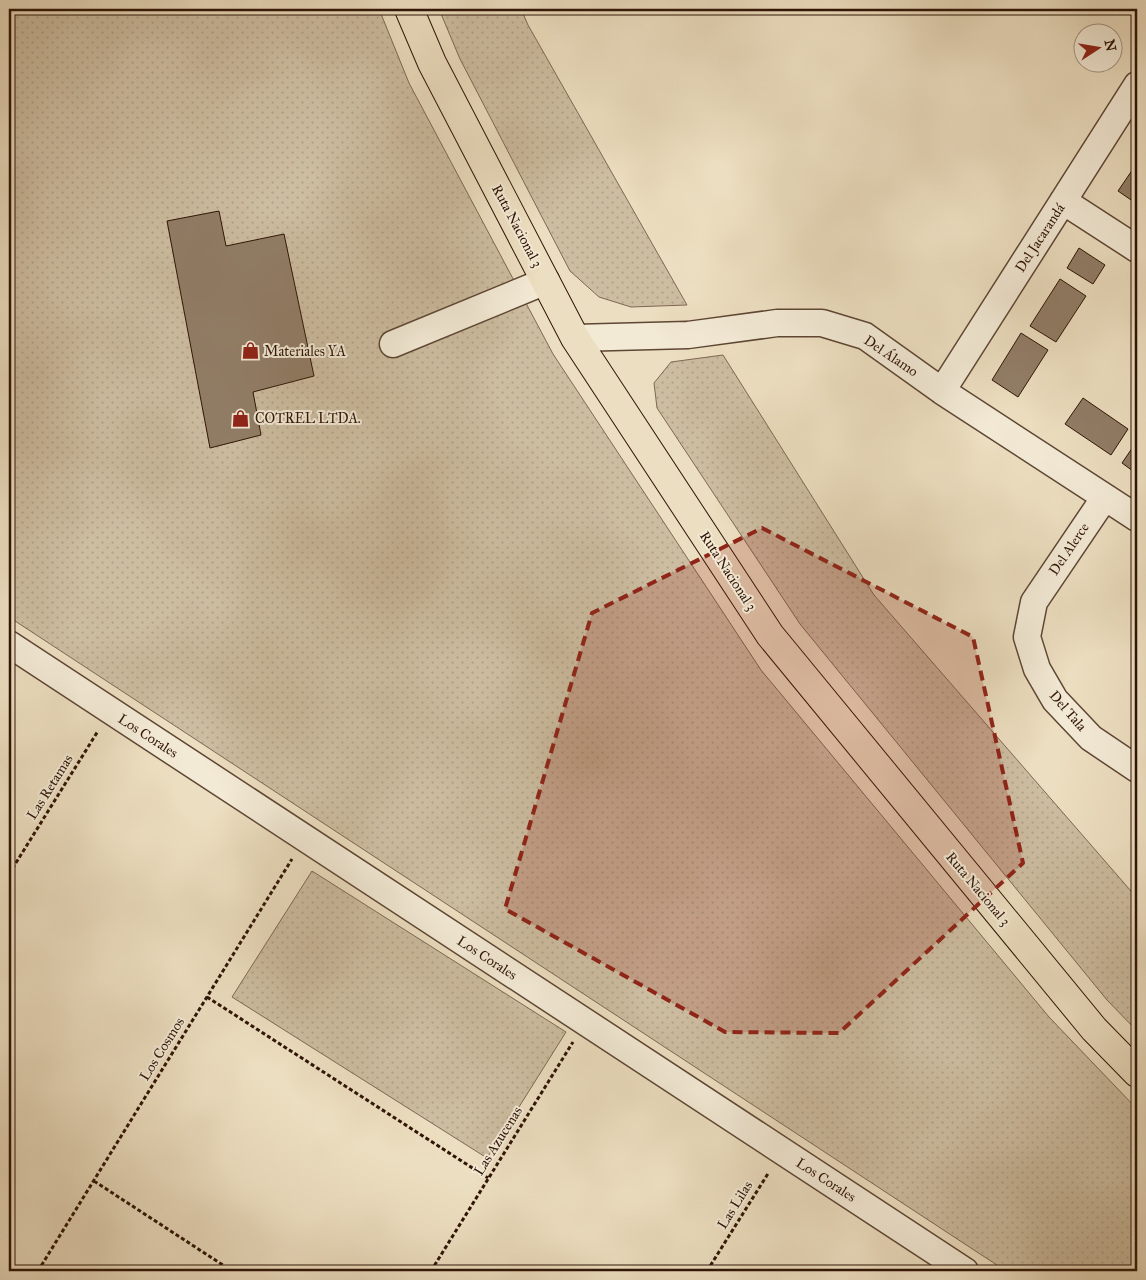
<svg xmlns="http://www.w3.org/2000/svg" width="1146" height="1280" font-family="'IM FELL Great Primer',serif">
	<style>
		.grass { fill: url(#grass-dots); stroke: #7e6853 }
		.building { fill: #917d67; stroke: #2f1406 }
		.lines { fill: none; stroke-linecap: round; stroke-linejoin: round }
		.minor-casing { stroke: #5e4634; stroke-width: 29 }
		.highway-casing { stroke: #2f1406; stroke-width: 30 }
		.path { stroke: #2f1406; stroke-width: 3; stroke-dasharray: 4 2.5; stroke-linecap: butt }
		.minor { stroke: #f3ead6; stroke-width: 26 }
		.highway { stroke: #ecdec0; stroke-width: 28 }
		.marked { fill: #8f2418; fill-opacity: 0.2; stroke: #8f2418; stroke-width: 4; stroke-dasharray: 10 6; stroke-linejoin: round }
		.labels { text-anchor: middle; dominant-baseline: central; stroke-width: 4; stroke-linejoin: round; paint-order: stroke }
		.street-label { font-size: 14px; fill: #2f1406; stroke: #f3ead6 }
		.poi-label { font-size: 14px; fill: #2f1406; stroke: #f3ead6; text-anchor: start }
	</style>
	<defs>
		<pattern id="grass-dots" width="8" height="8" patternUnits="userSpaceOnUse" patternTransform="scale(1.25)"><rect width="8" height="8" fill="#ccbca0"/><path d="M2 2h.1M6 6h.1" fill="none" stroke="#b0a188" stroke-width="1.8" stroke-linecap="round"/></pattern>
	</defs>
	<rect width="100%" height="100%" fill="#ecdec0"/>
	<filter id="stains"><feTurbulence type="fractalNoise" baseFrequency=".004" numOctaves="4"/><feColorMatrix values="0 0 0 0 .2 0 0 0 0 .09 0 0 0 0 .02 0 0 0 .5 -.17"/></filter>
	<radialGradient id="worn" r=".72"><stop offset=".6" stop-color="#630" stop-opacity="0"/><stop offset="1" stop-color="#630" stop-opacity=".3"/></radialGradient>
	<path class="grass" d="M9 9H379L409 83 553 354 761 670 1049 1017 1137 1109V1271H1006L9 617Z
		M439 9H521L528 25 687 305 631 307 599 297 570 271 460 59Z
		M723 355 874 595 1137 898V1031L1107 1000 800 624 657 408 654 383 671 362Z
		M312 871 566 1032 487 1158 232 997Z"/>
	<path class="building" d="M1133 169 1137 171V204L1118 191Z
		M219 211 226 246 284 234 314 376 253 392 261 435 210 448 167 221Z
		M1079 248 1105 265 1093 284 1067 268Z
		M1060 279 1086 296 1056 342 1030 326Z
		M1137 313V327L1131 322Z
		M1021 333 1048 350 1018 397 992 380Z
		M1083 398 1128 429 1111 455 1065 424Z
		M1137 441V474L1122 463Z"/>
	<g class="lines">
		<defs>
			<path id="minor" d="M1063 201 1137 249
				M575 338 688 335 777 323H822L865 336 942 391 1137 518
				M393 344 546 281
				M942 391 1137 85
				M1105 497 1034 602 1027 637 1037 669 1055 700 1091 738 1137 769
				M9 644 965 1271"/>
			<path id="highway" d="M409 9 432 63 575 338 770 635 1094 1029 1137 1073"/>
		</defs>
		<use href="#minor" class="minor-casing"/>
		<use href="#highway" class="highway-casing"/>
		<path class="path" d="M9 874 98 731
			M207 997 488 1178
			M94 1181 232 1271
			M38 1271 292 859
			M431 1271 573 1042
			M707 1271 769 1172"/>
		<use href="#minor" class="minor"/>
		<use href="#highway" class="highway"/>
	</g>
	<path class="marked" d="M762 528 973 637 1023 863 839 1033 725 1032 505 909 592 613Z"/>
	<defs>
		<symbol id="shop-bare" viewBox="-9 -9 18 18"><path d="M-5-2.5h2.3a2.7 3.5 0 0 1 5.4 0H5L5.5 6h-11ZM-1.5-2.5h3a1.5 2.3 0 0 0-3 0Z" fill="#8f2418" stroke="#f3ead6" stroke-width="2.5" paint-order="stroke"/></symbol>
	</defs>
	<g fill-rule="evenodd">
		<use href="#shop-bare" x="238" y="338" width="25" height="25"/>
		<use href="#shop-bare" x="228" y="406" width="25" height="25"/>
	</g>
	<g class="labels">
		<g class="street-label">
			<text transform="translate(517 226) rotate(62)">Ruta Nacional 3</text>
			<text transform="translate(1040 238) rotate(-57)">Del Jacarandá</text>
			<text transform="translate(891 356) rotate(34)">Del Álamo</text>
			<text transform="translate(1069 549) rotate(-56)">Del Alerce</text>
			<text transform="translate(728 571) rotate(57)">Ruta Nacional 3</text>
			<text transform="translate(1068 711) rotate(49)">Del Tala</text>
			<text transform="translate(148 736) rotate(33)">Los Corales</text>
			<text transform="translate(50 787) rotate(-58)">Las Retamas</text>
			<text transform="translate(978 889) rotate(50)">Ruta Nacional 3</text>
			<text transform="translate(487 958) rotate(33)">Los Corales</text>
			<text transform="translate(162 1049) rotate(-58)">Los Cosmos</text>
			<text transform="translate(498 1141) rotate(-58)">Las Azucenas</text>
			<text transform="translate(826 1180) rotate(33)">Los Corales</text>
			<text transform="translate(735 1205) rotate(-58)">Las Lilas</text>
		</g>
		<g class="poi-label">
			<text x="264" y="351">Materiales YA</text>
			<text x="255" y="418">COTREL LTDA.</text>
		</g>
	</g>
	<rect width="1146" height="1280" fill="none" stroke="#ecdec0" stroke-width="30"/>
	<rect x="10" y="10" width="1126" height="1260" fill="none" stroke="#2f1406" stroke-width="2.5"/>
	<rect x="15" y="15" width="1116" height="1250" fill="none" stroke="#2f1406"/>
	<g transform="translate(1098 48) rotate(78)"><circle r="24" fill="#f3ead6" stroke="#a59483"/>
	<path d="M0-4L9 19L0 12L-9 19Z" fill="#8f2418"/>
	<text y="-8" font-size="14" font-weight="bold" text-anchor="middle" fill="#2f1406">N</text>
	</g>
	<rect width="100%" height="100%" filter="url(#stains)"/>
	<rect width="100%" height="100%" fill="url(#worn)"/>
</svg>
